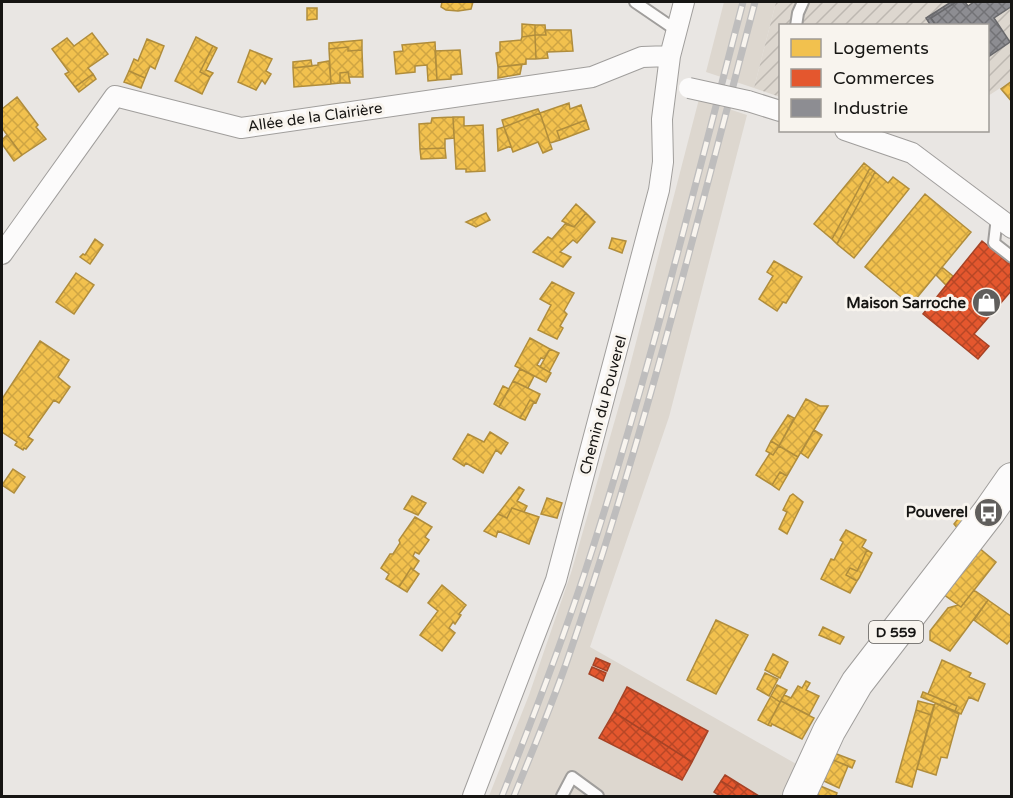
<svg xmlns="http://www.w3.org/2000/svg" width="1013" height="798" font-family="'Varela Round',sans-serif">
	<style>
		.built { fill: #ddd7cf }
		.industrial { fill: url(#industrial-furrows) }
		.homes { fill: url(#homes-cross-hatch); stroke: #b08d3c; stroke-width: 1.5 }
		.shops { fill: url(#shops-cross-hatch); stroke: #a64326; stroke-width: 1.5 }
		.industry { fill: url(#industry-cross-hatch); stroke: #69696c; stroke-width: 1.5 }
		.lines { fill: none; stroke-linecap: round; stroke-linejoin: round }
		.lane-casing { stroke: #a09e9c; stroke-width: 14 }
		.street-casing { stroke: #a09e9c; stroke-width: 22 }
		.primary-casing { stroke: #a09e9c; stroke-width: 34 }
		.lane { stroke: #fcfbfb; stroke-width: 10 }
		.street { stroke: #fcfbfb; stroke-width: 20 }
		.primary { stroke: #fcfbfb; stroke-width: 32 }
		.rail-casing { stroke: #bebdbd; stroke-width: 7 }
		.rail { stroke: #f8f4ee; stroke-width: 4.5; stroke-dasharray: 14; stroke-linecap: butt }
		.street-bridge-casing { stroke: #a09e9c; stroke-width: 22; stroke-linecap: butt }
		.street-bridge { stroke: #fcfbfb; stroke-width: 20 }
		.labels { text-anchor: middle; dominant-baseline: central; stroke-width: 6; stroke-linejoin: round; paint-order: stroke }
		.shield { fill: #f8f4ee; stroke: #5a5855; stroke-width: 1.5 }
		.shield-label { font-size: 14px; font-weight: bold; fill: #161513 }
		.street-label { font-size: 15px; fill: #161513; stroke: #f8f4ee }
		.poi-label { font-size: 15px; font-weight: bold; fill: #161513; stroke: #f8f4ee; text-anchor: end }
	</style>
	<defs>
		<pattern id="industrial-furrows" width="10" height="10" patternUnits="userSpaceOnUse" patternTransform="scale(1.5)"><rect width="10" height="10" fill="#ddd7cf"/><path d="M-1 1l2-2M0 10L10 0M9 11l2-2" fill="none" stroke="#bdb8b1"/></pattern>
		<pattern id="homes-cross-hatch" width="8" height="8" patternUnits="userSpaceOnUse" patternTransform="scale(1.5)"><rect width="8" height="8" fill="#f2c14e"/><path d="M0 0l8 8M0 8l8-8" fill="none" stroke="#cfa543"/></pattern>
		<pattern id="shops-cross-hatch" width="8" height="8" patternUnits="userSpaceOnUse" patternTransform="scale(1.5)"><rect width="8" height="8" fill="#e4572e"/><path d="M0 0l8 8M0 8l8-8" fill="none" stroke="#b84726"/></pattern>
		<pattern id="industry-cross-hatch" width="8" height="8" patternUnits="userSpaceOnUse" patternTransform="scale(1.5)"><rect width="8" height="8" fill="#8d8d92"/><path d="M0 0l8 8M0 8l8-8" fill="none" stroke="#727276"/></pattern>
	</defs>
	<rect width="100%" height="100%" fill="#e9e6e3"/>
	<path class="built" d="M724 2H776L754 88 706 72Z
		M699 99 747 115 669 417 590 647 798 765 785 796H489L529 695 571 573 625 385Z"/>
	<path class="industrial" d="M776 2H1011V81L988 96V26H780V97L754 88Z"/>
	<path class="homes" d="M442 2H473L471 9 458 11 446 10 441 7Z
		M307 8H317V19L307 20Z
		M522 24 535 25V35L522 37Z
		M535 25H545L546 35H535Z
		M545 30H571L573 51 547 52 548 58 536 59 535 35H546Z
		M92 33 108 54 88 68 93 74 75 87 65 74 69 72 52 49 67 38 74 46Z
		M535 35 536 59H526V64L498 67 496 53 500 52V42L521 40 522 37Z
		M196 37 213 46 200 72 210 77 202 94 175 81Z
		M147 39 164 46 155 69 150 66 145 78 129 71 134 59 138 61Z
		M362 40V50L348 51V47L329 49V43Z
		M435 42 437 80 428 81 427 65 415 66V72L396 74 394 52 403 51 402 45Z
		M213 46 217 48 206 70 213 73 210 77 200 72Z
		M348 47V51L362 50 363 77H349L348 72 340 73V83L331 84 329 49Z
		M250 50 272 59 266 71 271 74 265 84 262 80 256 90 238 82Z
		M460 50 462 74 451 75V79L437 80 435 51Z
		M311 60 312 66 293 68V62Z
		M329 61 331 84 294 87 293 68 318 65V63Z
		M522 64 520 74 498 78V67Z
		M129 71 145 78 141 88 124 82Z
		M348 72 350 83H340V73Z
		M93 74 96 79 79 92 75 87Z
		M1012 81V102L1001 89Z
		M17 97 38 125 36 127 46 139 22 155 2 128V109Z
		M569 103 570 109 581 105 586 120 557 131 560 140 550 143 540 113Z
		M538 109 540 113 504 127 502 120Z
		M540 113 552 149 543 153 538 142 513 152 504 127Z
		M453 117 454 138 445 139V148L420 149 419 124 431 123 432 118Z
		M453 117H464V126L483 125 485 171 466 172V169H456Z
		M586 120 589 129 560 140 557 131Z
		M504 127 511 146 498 151 497 129Z
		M7 135 22 155 14 161 2 144V140Z
		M445 148 446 158 421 159 420 149Z
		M864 163 870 168 832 239 814 224Z
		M870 168 875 172 837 244 832 239Z
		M875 172 888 183 893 177 909 189 854 258 837 244Z
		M925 194 971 232 911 305 865 267Z
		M576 204 586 213 574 227 562 221Z
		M486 213 490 220 476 227 466 222Z
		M586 213 595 222 577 243 573 240 560 252 571 257 563 267 533 252 548 237 552 239 565 224 574 227Z
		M612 238 626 241 622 253 609 248Z
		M95 239 103 245 90 264 80 257 83 254 85 255Z
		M774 261 802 277 786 303 783 302 777 311 759 299 773 276 767 272Z
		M942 267 953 276 946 285 936 275Z
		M76 273 94 285 74 314 56 302Z
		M552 282 574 293 564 311 567 314 560 326 563 328 557 339 538 330 551 305 540 299Z
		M530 338 550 349 544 359 541 358 537 365 551 373 546 382 515 366Z
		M40 341 69 360 58 377 70 387 59 403 54 400 28 437 33 440 26 449 24 448 23 450 15 445 17 442 2 432V399Z
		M550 349 559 353 549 372 540 367Z
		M520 369 534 376 528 388 513 381Z
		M513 381 540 394 536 403 530 400 520 418 499 407Z
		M503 386 509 389 499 407 494 404Z
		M806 399 820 406H828L798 457 779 446Z
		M530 400 534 402 525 420 520 418Z
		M788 415 794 418 779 446 771 441Z
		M814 430 822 435 808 458 801 453Z
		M490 432 508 443 501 454 496 450 483 473 466 463 464 466 453 459 468 434 484 442Z
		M771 441 779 446 773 455 766 451Z
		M779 446 798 457 787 476 780 472 772 485 756 475 770 453 773 455Z
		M13 469 25 477 14 493 2 485Z
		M780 472 787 476 779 490 772 485Z
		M519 487 524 490 517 501 527 506 524 512 512 508 507 518 498 514Z
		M793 494 803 502 787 534 779 529 787 512 783 510 790 496Z
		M412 496 426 503 418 515 404 509Z
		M547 498 562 503 557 518 541 514Z
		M512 508 539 517 529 544 498 531 496 537 484 531 498 514 507 518Z
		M966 509 973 513 959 530 954 524Z
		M415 517 432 527 425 537 429 540 419 554 415 552 413 556 419 561 413 570 411 568 399 587 386 579 389 574 381 568 390 554H393L400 543 399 540Z
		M846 530 866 540 862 547 867 550 857 571 850 568 846 575 857 581 850 593 821 579 831 559 834 560 843 542 840 540Z
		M978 547 996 562 961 607 943 594Z
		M867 550 872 553 859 578 857 581 846 575 850 568 857 571Z
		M411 568 419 574 407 592 399 587Z
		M442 585 466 605 459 614 461 615 455 624 453 622 449 628 455 633 442 651 420 635 438 611 428 603Z
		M974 590 988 600 950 651 930 640V631L948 608 958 605 961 607Z
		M988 600 1012 617V638L1007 644 974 620Z
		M716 620 748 635 716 694 687 680Z
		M823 627 844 637 840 644 819 635Z
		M773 654 788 662 780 678 765 670Z
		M942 660 971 673 969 677 985 684 978 701 969 697 961 714 955 711 957 706 928 694Z
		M765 673 778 679 769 696 757 689Z
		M806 681 810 683 806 690 819 696 809 715 781 701 784 695 791 698 798 686 802 688Z
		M777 685 787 690 780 702 771 696Z
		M923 692 957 706 955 711 921 697Z
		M771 696 780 702 768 725 758 720Z
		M781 701 814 718 802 739 772 724 771 726 768 725Z
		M918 701 934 705 931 715 916 710Z
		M935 703 959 714 947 758 941 757 936 775 917 769Z
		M916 710 931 715 912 787 896 782Z
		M834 753 855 761 852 768 831 759Z
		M831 759 848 766 839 788 824 781Z
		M818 785 837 793 836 796H813Z"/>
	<path class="shops" d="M982 241 1012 265V290L974 334 989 346 978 359 923 314Z
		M596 658 610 664 607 671 593 665Z
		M592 667 606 673 603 681 589 674Z
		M627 687 708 731 692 762 614 712Z
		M614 712 692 762 682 780 599 738Z
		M725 775 738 783 734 789 721 781Z
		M721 781 734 789 738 783 759 796H720L714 792Z"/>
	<path class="industry" d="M951 2H956L931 18 936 26H931L926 18Z
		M956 2H965L968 6 974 2H1012V6L994 18 1010 42 988 57V26H936L931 18Z"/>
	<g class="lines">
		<defs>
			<path id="lane" d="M635 2 676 30
				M796 26 798 13 803 2
				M997 217 994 243 1012 257
				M562 796 572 777 598 796"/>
			<path id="street" d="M748 101 780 111
				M845 130 912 153 1012 228
				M2 254 115 96 241 128 592 77 642 57 670 56
				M473 796 556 580 659 190 663 162 662 119 670 56 684 2"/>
			<path id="primary" d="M799 796 829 731 857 683 989 512 1012 479"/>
		</defs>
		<use href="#lane" class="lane-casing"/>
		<use href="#street" class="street-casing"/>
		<use href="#primary" class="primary-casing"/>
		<use href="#lane" class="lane"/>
		<use href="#street" class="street"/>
		<use href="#primary" class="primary"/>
		<defs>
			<path id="rail" d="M502 796C531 723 559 650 584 575 646 386 693 193 743 2
				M514 796C532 752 551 707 567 661 642 445 697 223 755 2"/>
		</defs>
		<use href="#rail" class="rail-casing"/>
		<use href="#rail" class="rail"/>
		<defs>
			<path id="street-bridge" d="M689 88 748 101"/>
		</defs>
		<use href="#street-bridge" class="street-bridge-casing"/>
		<use href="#street-bridge" class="street-bridge"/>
	</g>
	<defs>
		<symbol id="shop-disc" viewBox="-11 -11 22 22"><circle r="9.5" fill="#605e5c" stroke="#f8f4ee"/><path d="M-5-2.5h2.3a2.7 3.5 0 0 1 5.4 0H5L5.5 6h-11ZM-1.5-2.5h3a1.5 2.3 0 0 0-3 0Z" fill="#fff"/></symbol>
		<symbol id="bus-disc" viewBox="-11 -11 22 22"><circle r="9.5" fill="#605e5c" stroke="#f8f4ee"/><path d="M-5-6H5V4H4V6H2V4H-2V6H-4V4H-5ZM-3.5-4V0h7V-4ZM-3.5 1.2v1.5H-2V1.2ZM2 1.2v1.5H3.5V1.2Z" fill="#fff"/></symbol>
	</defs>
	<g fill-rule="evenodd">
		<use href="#shop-disc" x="970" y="286" width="33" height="33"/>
		<use href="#bus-disc" x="972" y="496" width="33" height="33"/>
	</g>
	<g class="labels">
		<rect class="shield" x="869" y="621" width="54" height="22" rx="4.5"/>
		<g class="shield-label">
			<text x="896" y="632">D 559</text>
		</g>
		<g class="street-label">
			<text transform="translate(315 117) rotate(-8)">Allée de la Clairière</text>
			<text transform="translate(603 405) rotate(-75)">Chemin du Pouverel</text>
		</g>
		<g class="poi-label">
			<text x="966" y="303">Maison Sarroche</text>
			<text x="968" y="512">Pouverel</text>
		</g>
	</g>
	<rect width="1013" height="798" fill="none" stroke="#161513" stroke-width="6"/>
	<rect x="779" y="24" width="210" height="108" fill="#f8f4ee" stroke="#9e9b96" stroke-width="1.5"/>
	<rect x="791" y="39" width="30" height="18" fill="#f2c14e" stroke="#9e9b96" stroke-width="1.5"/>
	<text x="833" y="54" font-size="18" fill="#161513">Logements</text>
	<rect x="791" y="69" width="30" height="18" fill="#e4572e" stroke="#9e9b96" stroke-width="1.5"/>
	<text x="833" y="84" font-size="18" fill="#161513">Commerces</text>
	<rect x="791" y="99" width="30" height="18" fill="#8d8d92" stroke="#9e9b96" stroke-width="1.5"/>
	<text x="833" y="114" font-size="18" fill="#161513">Industrie</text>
</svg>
